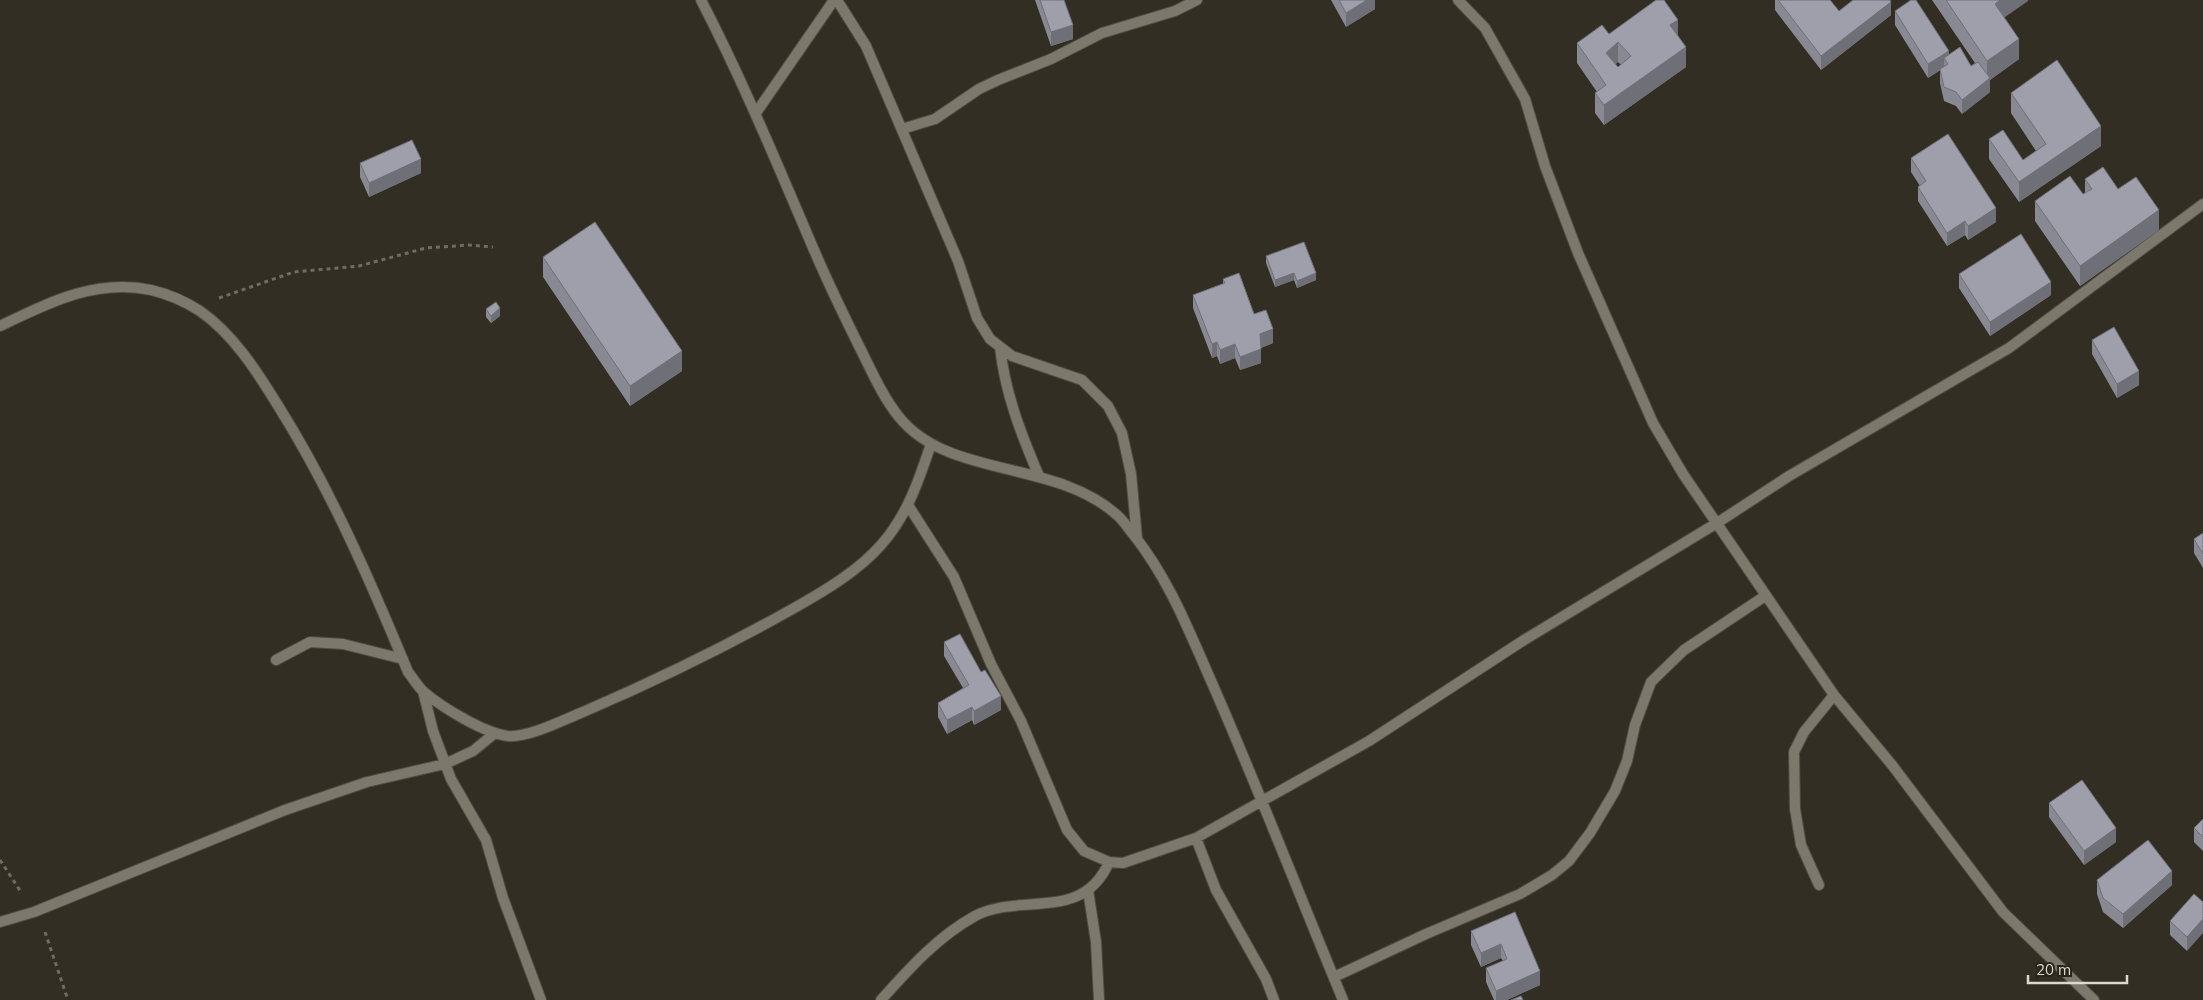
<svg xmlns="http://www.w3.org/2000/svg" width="2203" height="1000" font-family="Mulish,sans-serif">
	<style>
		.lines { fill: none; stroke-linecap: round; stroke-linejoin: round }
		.minor-casing { stroke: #504c44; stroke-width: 12 }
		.path { stroke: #706c64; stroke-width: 3; stroke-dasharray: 4 4; stroke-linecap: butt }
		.minor { stroke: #7c786c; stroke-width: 10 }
		.wall { fill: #898993; fill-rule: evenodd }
		.shaded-wall { fill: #6f6f78 }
		.building { fill: #9f9fab; stroke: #6f6f78; fill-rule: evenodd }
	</style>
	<rect width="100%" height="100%" fill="#322e24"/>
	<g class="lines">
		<defs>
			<path id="minor" d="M701 0C743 81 778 166 814 250 829 285 845 318 862 352 873 374 883 397 899 417 949 479 1055 459 1117 515 1123 520 1128 528 1133 534 1169 579 1189 631 1212 683 1258 788 1299 894 1343 1000
				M837 0 866 46 958 261 977 318 990 339 1012 356 1082 380 1108 406 1122 433 1131 474 1137 538
				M1458 0 1485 28 1525 99 1545 166 1578 253 1653 423 1683 474 1834 695 1892 765 2003 912 2094 1000
				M756 113 834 0
				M902 129 935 119 979 89 998 80 1051 59 1102 33 1175 11 1197 0
				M0 326C48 303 96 278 151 290 168 294 186 302 200 311 233 334 256 370 277 404 330 488 370 580 408 672 413 678 418 687 424 692 443 708 484 733 508 736 528 738 563 720 583 712 655 681 727 646 796 607 826 590 858 571 881 545 907 516 919 480 931 444
				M1000 347C1005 393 1021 434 1039 476
				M908 505 954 577 991 664 1021 721 1067 830 1084 851 1109 862 1123 863 1196 838 1369 741 1524 640 1717 523 1789 476 2009 348 2203 204
				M276 660 310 642 343 644 403 659
				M423 691 433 731 451 779 486 840 503 898 541 1000
				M1196 838 1216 890 1266 979 1274 1000
				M1819 885 1801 845 1795 809 1794 752 1804 732 1834 695
				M1088 890 1096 942 1099 1000
				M0 922 34 912 285 810 367 782 445 764 473 751 495 733
				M1334 977 1426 934 1520 894 1552 875 1569 861 1590 833 1615 791 1627 761 1635 725 1651 682 1684 650 1765 596
				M881 1000C909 969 937 937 975 916 1020 892 1083 923 1109 862"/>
		</defs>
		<use href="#minor" class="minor-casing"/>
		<path class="path" d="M219 298 294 272 359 266 426 248 469 245 493 247
			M0 860 21 892
			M45 932 68 1000"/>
		<use href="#minor" class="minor"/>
	</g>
	<path class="wall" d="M1035 0H1064L1073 39 1051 46Z
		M1331 0H1375V9L1346 27Z
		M1775 0H1830L1839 11 1891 15 1821 70 1775 10Z
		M1932 0H2028L2004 17 2019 59 1990 80V92L1962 114 1956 106 1944 101 1940 83V70L1928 78 1895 25V11L1949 55 1971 66 1975 63Z
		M1609 34 1678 35 1686 67 1604 125 1595 113V93L1597 92 1577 63V43ZM1618 62 1621 65 1618 67 1615 64Z
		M2011 93 2101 146 2019 202 1989 159V139L2023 160 2036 151 2011 113Z
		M1911 158 1996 222 1968 240 1965 235 1947 246 1918 201V187L1920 186 1911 172Z
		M360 163 421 173 369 197 360 177Z
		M2085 179 2118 189 2159 230 2080 286 2035 221V201L2083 194 2085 193Z
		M1266 256 1316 280 1297 288 1294 280 1275 287 1266 263Z
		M543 257 682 371 630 406 543 277Z
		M1959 274 2051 295 1990 336 1959 288Z
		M1223 279 1254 314 1273 343 1261 348V363L1240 370 1235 358 1220 364 1217 356 1212 358 1193 308V295L1223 284Z
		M486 309 500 316 491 323 486 317Z
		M2092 340 2139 385 2117 398 2092 354Z
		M2203 533V568L2194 553V539Z
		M944 642 1001 710 974 725 972 720 947 734 938 717V703L963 688 944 656Z
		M2049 803 2116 842 2084 865 2049 817Z
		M2203 819V851L2194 842V828Z
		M2097 880 2172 885 2123 928 2103 912 2097 894Z
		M2194 894 2187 951 2170 935V921Z
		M1515 912 1540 985 1507 1000H1494L1486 982V968L1503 961 1501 958 1481 967 1471 945V931Z"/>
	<path class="shaded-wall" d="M1367 0H1375V9L1346 27V13Z
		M2000 0H2028V1L1995 24V4Z
		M1891 2V15L1821 70V56Z
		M1678 20V40L1670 25Z
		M1073 25V39L1051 46V32Z
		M2019 39V59L1990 80V92L1962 114V100L1987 80V61Z
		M1618 42V62L1606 73V53Z
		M1686 47V67L1604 125V105Z
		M1949 51V65L1944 58V68L1928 78V64Z
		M2101 126V146L2019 202V182Z
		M421 159V173L369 197V183Z
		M1996 208V222L1968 240V226Z
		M2159 210V230L2080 286V266Z
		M1965 221V235L1947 246V233Z
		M1294 273V280L1275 287V280Z
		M1316 273V280L1297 288V281Z
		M2051 282V295L1990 336V322Z
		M500 308V316L491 323V316Z
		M1273 329V343L1260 348V334Z
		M1217 342V356L1212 358V344Z
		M1235 344V358L1220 364V350Z
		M1261 349V363L1240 370V357Z
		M682 351V371L630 406V386Z
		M2139 371V385L2117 398V384Z
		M1001 696V710L974 725V711Z
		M972 707V720L947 734V720Z
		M2116 828V842L2084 865V851Z
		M2172 871V885L2123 928V914Z
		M2203 919V933L2187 951V937Z
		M1501 944V958L1481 967V953Z
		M1540 971V985L1507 1000H1496V991Z"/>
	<path class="building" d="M1040 0H1064L1073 25 1051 32Z
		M1339 0H1367L1346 13Z
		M1656 0H1664L1678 20 1670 25 1686 47 1604 105 1595 93 1606 85 1577 43 1602 25 1609 34ZM1618 42 1631 56 1618 67 1606 53Z
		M1778 0H1830L1839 11 1853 0H1890L1891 2 1821 56Z
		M1911 0H1916L1949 51 1928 64 1895 11Z
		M1946 0H2000L1995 4 2019 39 1987 61Z
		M1960 47 1971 66 1978 62 1990 78 1962 100 1956 92 1944 87 1940 69 1948 64 1944 58Z
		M2057 60 2101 126 2019 182 1989 139 2003 130 2023 160 2046 144 2011 93Z
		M1948 134 1996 208 1968 226 1965 221 1947 233 1918 187 1926 181 1911 158Z
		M412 140 421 159 369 183 360 163Z
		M2103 167 2118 189 2136 177 2159 210 2080 266 2035 201 2070 176 2083 194 2092 189 2085 179Z
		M595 222 682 351 630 386 543 257Z
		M2021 234 2051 282 1990 322 1959 274Z
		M1304 242 1316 273 1297 281 1294 273 1275 280 1266 256Z
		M1239 273 1254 314 1266 310 1273 329 1260 334 1261 349 1240 357 1235 344 1220 350 1217 342 1212 344 1193 295 1225 283 1223 279Z
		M496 302 500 308 491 316 486 309Z
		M2114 327 2139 371 2117 384 2092 340Z
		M2203 533V554L2194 539Z
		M960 634 981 672 985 670 1001 696 974 711 972 707 947 720 938 703 969 685 944 642Z
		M2082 780 2116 828 2084 851 2049 803Z
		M2203 819V837L2194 828Z
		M2148 840 2172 871 2123 914 2103 898 2097 880Z
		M2194 894 2203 902V919L2187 937 2170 921Z
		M1515 912 1540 971 1496 991 1486 968 1507 959 1501 944 1481 953 1471 931Z
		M1521 996 1523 1000H1511Z"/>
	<path d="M2028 975v8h99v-8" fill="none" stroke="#dbd8d2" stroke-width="2.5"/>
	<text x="2036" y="975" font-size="15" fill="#dbd8d2" stroke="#28251b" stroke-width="4" paint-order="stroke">20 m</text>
</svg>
